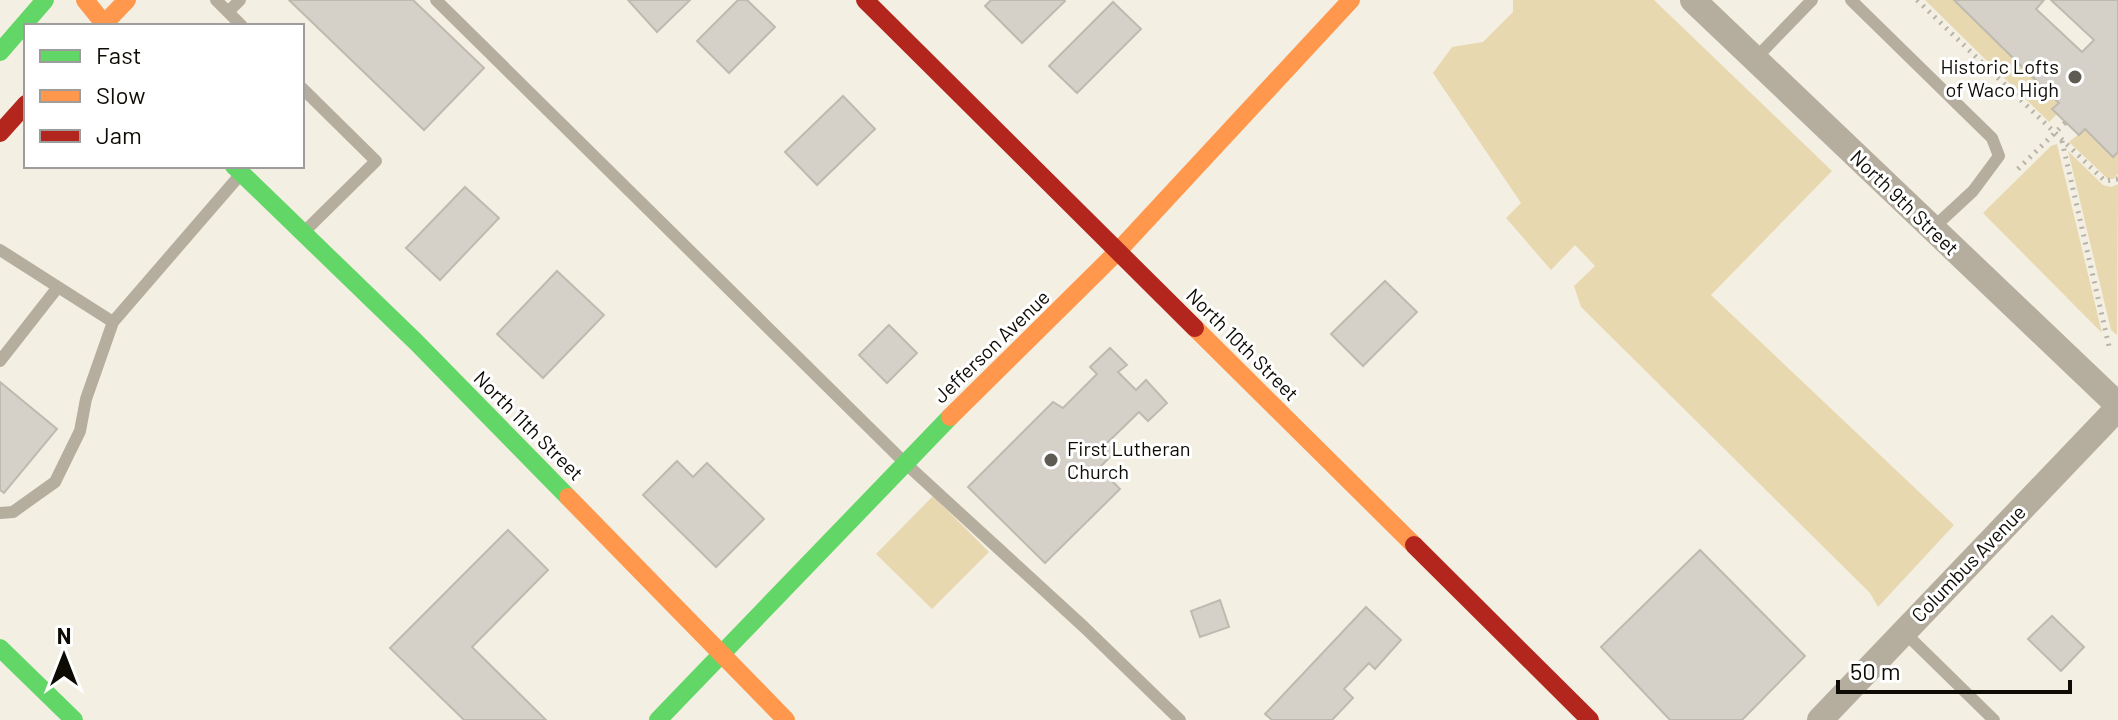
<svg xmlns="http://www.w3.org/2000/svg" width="2118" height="720" font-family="Barlow,sans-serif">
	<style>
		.green { fill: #e8d8b0 }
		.building { fill: #d5d1c9; stroke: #bebab0; stroke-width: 2 }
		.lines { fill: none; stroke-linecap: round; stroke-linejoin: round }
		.path { stroke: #b8b4a8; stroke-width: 5; stroke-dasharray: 2 6; stroke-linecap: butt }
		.lane { stroke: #b5ae9e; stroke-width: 12 }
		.street { stroke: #b5ae9e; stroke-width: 26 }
		.fast { stroke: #63d668; stroke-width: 18 }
		.slow { stroke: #ff974d; stroke-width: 18 }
		.jam { stroke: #b3261e; stroke-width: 18 }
		.poi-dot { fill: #5e5b53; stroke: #fff; stroke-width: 3 }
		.labels { text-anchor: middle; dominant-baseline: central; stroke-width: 6; stroke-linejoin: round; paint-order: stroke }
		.poi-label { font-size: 20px; fill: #0e0b05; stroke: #fff; text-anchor: end }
		.street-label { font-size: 20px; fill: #0e0b05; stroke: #fff }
	</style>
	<rect width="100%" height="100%" fill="#f4efe3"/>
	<path class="green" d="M1513 0H1654L1832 171 1711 295 1954 525 1878 607 1870 593 1581 307 1574 286 1595 266 1575 245 1551 270 1506 218 1521 203 1433 73 1452 47 1483 42 1513 12Z
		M1925 0H1954L2059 103 2053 109 2057 114 2049 122Z
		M2085 129 2113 157 2118 152V174L2113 179H2108L2069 142Z
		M2057 144 2102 333 1983 213 2051 146Z
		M2068 151 2103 185 2111 187 2118 184 2117 335 2111 330Z
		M933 496 989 552 932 609 876 554Z"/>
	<path class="building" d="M289 0H413L484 68 424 130Z
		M628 0H690L657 32Z
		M738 0H747L775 27 729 73 697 41Z
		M991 0H1064L1065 1 1022 43 985 6Z
		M1954 0H2044L2036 9 2082 52 2094 40 2051 0H2118V152L2113 157 2085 129 2079 135 2052 109 2059 103Z
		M1113 2 1141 29 1077 93 1049 66Z
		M843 96 875 129 817 185 785 152Z
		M465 187 499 218 440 280 406 248Z
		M557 271 604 315 543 378 497 334Z
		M1385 281 1417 312 1363 366 1331 334Z
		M889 325 917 353 887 383 859 355Z
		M1110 348 1127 365 1118 372 1136 390 1146 380 1167 403 1148 421 1139 412 1106 444 1115 452 1099 468 1120 489 1045 563 968 487 1053 402 1063 408 1097 374 1090 367Z
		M0 382 57 429 4 493 0 490Z
		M677 461 693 477 707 463 764 519 716 567 643 495Z
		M508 530 548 570 472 647 546 720H464L390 648Z
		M1700 550 1805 656 1742 720H1670L1601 647Z
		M1220 600 1229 627 1200 637 1191 611Z
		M1366 607 1401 640 1375 669 1369 663 1344 689 1353 698 1332 720H1272L1265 714Z
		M2052 616 2084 647 2061 671 2028 639Z"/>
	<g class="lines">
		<path class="path" d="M1917 0 2105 181 2118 179
			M2062 141 2109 346
			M2018 169 2066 122"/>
		<path class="lane" d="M216 0 242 26
			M436 0 904 462 1084 627 1180 720
			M1851 0 1992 138 1999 156 1973 191 1933 228
			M228 12 240 0
			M1755 59 1812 0
			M302 88 376 161 305 231
			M0 250 58 287
			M0 361 58 287 113 322 240 175
			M0 513 13 512 55 482 80 431 86 399 113 322
			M1903 631 1994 720"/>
		<path class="street" d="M1693 0 2118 405
			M1820 720 2118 408"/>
		<path class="fast" d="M0 52 45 0
			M234 166 416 342 568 497
			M0 648 74 720
			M658 720 950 417"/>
		<path class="slow" d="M85 0 106 26
			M102 26 127 0
			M1195 328 1414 545
			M950 417 1118 251 1351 0
			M568 497 786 720"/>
		<path class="jam" d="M865 0 1195 328
			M0 133 26 104
			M1414 545 1590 720"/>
	</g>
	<g class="poi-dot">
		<circle cx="2075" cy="77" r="8"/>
		<circle cx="1051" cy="460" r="8"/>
	</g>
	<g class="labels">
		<g class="poi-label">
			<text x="2059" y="66">Historic Lofts<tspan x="2059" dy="23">of Waco High</tspan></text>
			<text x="1067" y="448" text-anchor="start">First Lutheran<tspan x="1067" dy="23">Church</tspan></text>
		</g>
		<g class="street-label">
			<text transform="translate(1905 202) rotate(44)">North 9th Street</text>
			<text transform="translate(1243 344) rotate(45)">North 10th Street</text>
			<text transform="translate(991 346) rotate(-44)">Jefferson Avenue</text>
			<text transform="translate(529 425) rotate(45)">North 11th Street</text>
			<text transform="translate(1968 563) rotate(-46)">Columbus Avenue</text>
		</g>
	</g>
	<rect x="24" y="24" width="280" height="144" fill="#ffffff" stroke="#9f9d9b" stroke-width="2"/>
	<rect x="40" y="50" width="40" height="12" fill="#63d668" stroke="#9f9d9b" stroke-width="2"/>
	<text x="96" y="64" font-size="24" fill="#0e0b05">Fast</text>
	<rect x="40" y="90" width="40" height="12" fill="#ff974d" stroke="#9f9d9b" stroke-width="2"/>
	<text x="96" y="104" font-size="24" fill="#0e0b05">Slow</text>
	<rect x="40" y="130" width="40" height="12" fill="#b3261e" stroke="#9f9d9b" stroke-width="2"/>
	<text x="96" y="144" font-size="24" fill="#0e0b05">Jam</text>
	<g transform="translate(64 656)" stroke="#ffffff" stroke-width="6" paint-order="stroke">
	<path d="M0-6L14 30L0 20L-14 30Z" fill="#0e0b05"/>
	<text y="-12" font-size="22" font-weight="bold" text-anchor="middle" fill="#0e0b05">N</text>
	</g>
	<path d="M1838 680v12h232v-12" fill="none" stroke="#0e0b05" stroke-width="4"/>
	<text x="1850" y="680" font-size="24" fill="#0e0b05" stroke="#ffffff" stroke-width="6" paint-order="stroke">50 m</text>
</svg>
